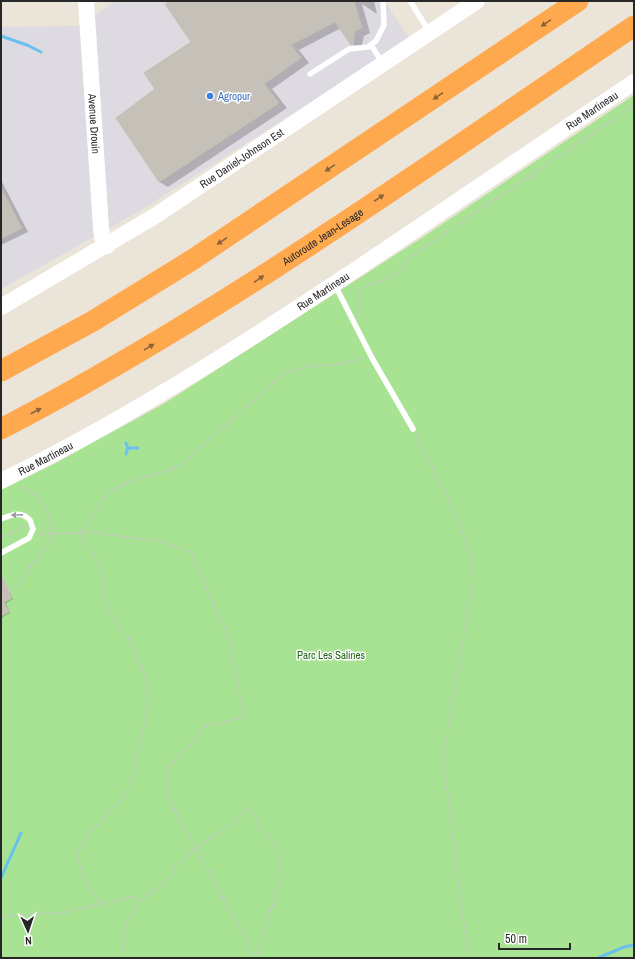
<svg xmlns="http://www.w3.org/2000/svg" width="635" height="959" font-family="'Archivo Narrow',sans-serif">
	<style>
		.industrial { fill: #dddae2 }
		.green { fill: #a8e293 }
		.shadow { fill: #0003 }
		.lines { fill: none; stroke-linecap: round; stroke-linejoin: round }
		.stream { stroke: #69c1ef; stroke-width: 3 }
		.building { fill: #c6c1b8; stroke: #c5c0b2 }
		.path { stroke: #c7c7c7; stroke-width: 1.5; stroke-dasharray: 3 2; stroke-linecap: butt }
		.lane { stroke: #fff; stroke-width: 5.5 }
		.secondary { stroke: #fff; stroke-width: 16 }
		.highway { stroke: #ffa94f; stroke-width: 21 }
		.oneway { fill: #886239 }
		.oneway2 { fill: #9e9e9e }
		.shop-dot { fill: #3f7fe0; stroke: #fff; stroke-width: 1.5 }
		.labels { text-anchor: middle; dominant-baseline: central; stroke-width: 3; stroke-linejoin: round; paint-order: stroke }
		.shop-label { font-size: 11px; fill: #366cbe; stroke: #fff; text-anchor: start }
		.street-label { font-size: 11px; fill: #272727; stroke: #fff }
		.park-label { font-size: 11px; fill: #226418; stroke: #fff }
	</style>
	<rect width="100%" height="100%" fill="#ebe4d8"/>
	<path class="industrial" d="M115 1H384L410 39 138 212 1 289V27L81 26Z"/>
	<path class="green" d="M634 95V958H1V489L54 464 165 403 420 239Z"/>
	<path class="shadow" d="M171 1H374L377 14 362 4 370 33 364 36 361 49 352 44 341 28 299 50 309 63 272 89 287 108 168 187 159 182 156 90 193 43Z
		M1 180 28 232 1 245Z
		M1 574 13 599 6 603 10 613 1 618Z"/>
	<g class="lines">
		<path class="stream" d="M1 36 27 45 41 52
			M126 443 128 448
			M126 454 128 448H138
			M1 878 21 833
			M598 958 624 947 634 945"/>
	</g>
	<path class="building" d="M170 1H354L362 28 355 31 353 44 351 45 335 22 291 45 301 58 264 84 279 103 159 182 116 118 155 89 144 73 191 42 165 4Z
		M1 188 22 228 1 239Z
		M1 575 12 598 4 602 9 612 1 616Z"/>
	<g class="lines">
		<path class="path" d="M359 316V295L363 287 393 277 409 259 422 249 634 106
			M416 436 460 522 470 555 472 587 443 758 468 958
			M38 534 80 533C89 521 96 503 109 493 129 476 159 477 182 464L283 374C308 361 337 370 363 357
			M1 537 25 526
			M1 575 9 591C22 584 26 573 34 561 39 554 47 550 50 542 61 520 38 493 18 486
			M100 904 82 877 78 854 85 836 120 802 131 785 149 700 144 674 127 636 115 620 106 603 102 575 99 563 80 533 89 532 165 542 191 553 229 638 244 717 207 726 166 769 167 796 256 958
			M1 921 5 916 62 913 132 897 141 900
			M122 958 125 925 141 900 171 877 174 868 196 848 235 822 250 807 260 828 277 849 282 874 256 956"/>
		<path class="lane" d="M410 1 429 31
			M371 45 382 62
			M310 74 349 49 368 47 376 41 384 25 383 1
			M335 285 372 358 413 429
			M1 519C11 515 21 510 30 520L33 529 29 538 1 553"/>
		<g class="secondary">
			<path id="s1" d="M86 1 101 228 102 237 107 246"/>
			<path id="s2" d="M1 307 155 216 477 1"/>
			<path id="s3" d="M1 481C138 414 264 331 391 246 472 191 553 137 634 82"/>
		</g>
		<g class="highway">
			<path d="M1 371 93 321 192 260 578 1"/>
			<path id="s4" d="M1 429C223 313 427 166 634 26"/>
		</g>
	</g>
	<defs><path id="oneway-solid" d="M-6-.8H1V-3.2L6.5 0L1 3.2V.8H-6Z"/></defs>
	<g class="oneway">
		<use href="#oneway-solid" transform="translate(546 23) rotate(146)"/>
		<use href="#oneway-solid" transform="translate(438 96) rotate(146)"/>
		<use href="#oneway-solid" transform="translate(330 168) rotate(146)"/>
		<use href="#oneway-solid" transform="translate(379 198) rotate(-34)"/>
		<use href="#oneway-solid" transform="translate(222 241) rotate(146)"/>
		<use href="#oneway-solid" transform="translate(259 279) rotate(-34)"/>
		<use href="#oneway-solid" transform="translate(149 347) rotate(-31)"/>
		<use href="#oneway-solid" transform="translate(36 411) rotate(-28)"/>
	</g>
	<use class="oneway2" href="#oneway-solid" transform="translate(17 515) rotate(179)"/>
	<circle class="shop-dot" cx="210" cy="96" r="4"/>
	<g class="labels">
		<g class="shop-label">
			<text x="218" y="96">Agropur</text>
		</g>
		<g class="street-label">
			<text stroke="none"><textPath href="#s3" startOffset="698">Rue Martineau</textPath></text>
			<text stroke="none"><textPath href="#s1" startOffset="123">Avenue Drouin</textPath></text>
			<text stroke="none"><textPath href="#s2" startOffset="283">Rue Daniel-Johnson Est</textPath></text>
			<text stroke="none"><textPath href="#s4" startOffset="375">Autoroute Jean-Lesage</textPath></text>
			<text stroke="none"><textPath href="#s3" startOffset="374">Rue Martineau</textPath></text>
			<text stroke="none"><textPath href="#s3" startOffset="50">Rue Martineau</textPath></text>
		</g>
		<g class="park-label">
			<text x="331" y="655">Parc Les Salines</text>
		</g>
	</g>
	<rect width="635" height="959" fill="none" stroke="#272727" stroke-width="4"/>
	<g transform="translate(28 931) rotate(177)" stroke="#ffffff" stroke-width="3" paint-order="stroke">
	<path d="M0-3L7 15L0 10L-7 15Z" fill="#272727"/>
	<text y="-6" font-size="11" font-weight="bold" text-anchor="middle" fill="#272727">N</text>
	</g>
	<path d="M499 943v6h71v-6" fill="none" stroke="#272727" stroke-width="2"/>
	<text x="505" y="943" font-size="12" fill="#272727" stroke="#ffffff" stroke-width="3" paint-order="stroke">50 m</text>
</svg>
